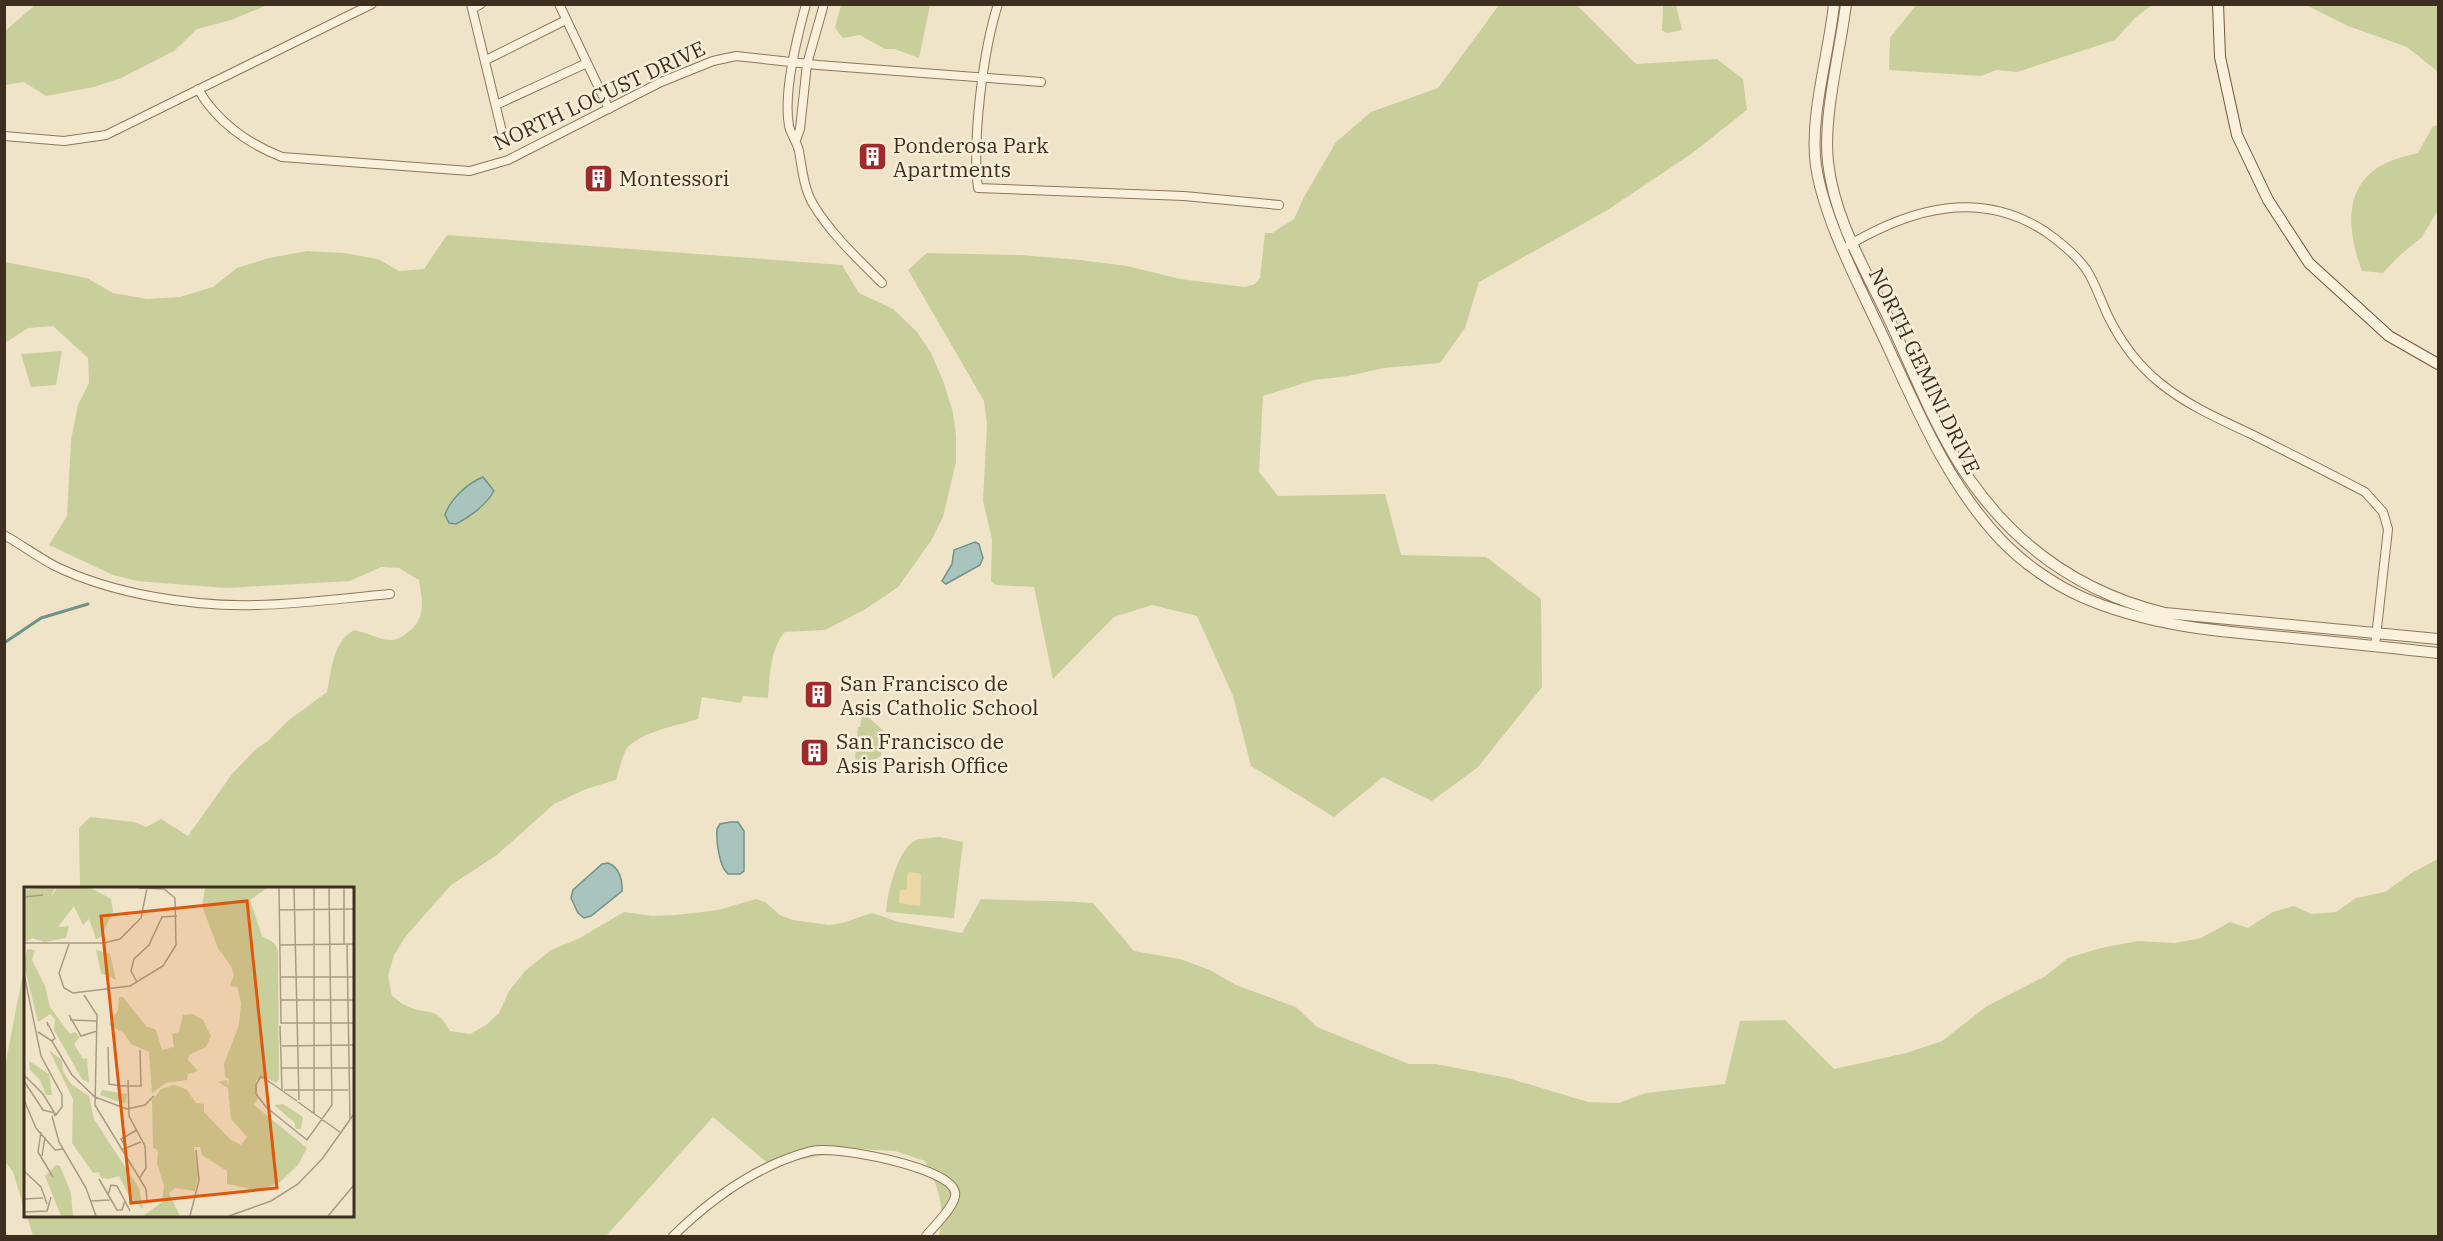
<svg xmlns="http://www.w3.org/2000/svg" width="2443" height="1241" font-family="'IBM Plex Serif',serif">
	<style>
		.green { fill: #c9cf9b }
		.sand { fill: #ecd9a5 }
		.water { fill: #a9c4bc; stroke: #6f938a; stroke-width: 1.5 }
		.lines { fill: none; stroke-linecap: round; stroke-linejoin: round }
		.stream { stroke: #6f938a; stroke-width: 3 }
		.minor-casing { stroke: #8d765c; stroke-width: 10 }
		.tertiary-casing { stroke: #8d765c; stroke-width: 12 }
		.secondary-casing { stroke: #6f573f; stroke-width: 12 }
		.minor { stroke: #faf1dc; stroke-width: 8 }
		.tertiary { stroke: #faf1dc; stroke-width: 10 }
		.secondary { stroke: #faf1dc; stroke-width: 10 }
		.labels { text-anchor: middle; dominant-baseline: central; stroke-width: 5; stroke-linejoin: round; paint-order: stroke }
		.street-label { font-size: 21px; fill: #3d2e20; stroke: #f7eed8 }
		.poi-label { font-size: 21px; fill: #3d2e20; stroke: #f7eed8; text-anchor: start }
		.inset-road { fill: none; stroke: #a89b85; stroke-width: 1.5 }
		.view { fill: #df570d; fill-opacity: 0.15; stroke: #df570d; stroke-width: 3 }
		.inset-edge { fill: none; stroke: #3d2e20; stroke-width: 3 }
	</style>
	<rect width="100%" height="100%" fill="#f0e4c8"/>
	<path class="green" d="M36 4H268V5L231 20 197 29 174 51 121 78 94 87 46 96 24 82 5 85V31Z
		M841 5H930L919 58 895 49H885L860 35 843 38 835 28Z
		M1499 5H1577L1636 64 1717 59 1743 79 1747 110 1691 154 1606 211 1479 282 1465 328 1440 363 1384 368 1348 376 1314 380 1263 396 1259 472 1278 496 1385 494 1401 555 1486 557 1541 599 1542 687 1478 767 1432 801 1383 777 1334 817 1251 766 1233 696 1197 616 1152 605 1114 617 1053 679 1034 587 996 585 991 581 992 539 983 501 987 425 984 401 908 270 927 253 1021 255 1080 260 1127 266 1180 279 1245 287 1255 284 1260 278 1265 233H1272L1294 219 1304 197 1336 142 1371 112 1438 88Z
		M1663 5H1676L1682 30 1667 33 1662 31Z
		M1916 5V4L2152 5 2135 18 2115 40 2017 72 1996 70 1981 76 1889 70 1890 38Z
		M2306 5H2438V72L2407 47 2348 26Z
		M2438 125V210L2422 237 2399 256 2383 273 2362 271C2347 232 2342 184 2386 163 2396 158 2407 156 2418 153L2433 126Z
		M447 235 842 265 859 293 893 309 917 332 931 353 944 383 953 413 956 436V462L943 517 931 541 898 587 864 610 825 630 785 632C770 649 770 676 768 698L743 696 741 703 702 697 698 719C680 725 633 733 625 752 621 760 619 771 616 780L586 789 554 804 497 855 451 885 406 936 394 955 388 976 392 996C397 999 403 1005 409 1007 431 1016 435 1005 450 1031L470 1034 486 1025 499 1013 509 991 525 971 551 950 578 939 624 912 652 916 676 915 718 910 756 899 765 902 780 915 793 920 829 925 842 923 872 913 899 922 962 933 981 899C1019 901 1056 900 1093 903L1134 951 1180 959 1210 970 1236 985 1296 1007 1317 1027 1409 1064H1436L1508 1078 1588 1102 1619 1103 1646 1093 1725 1084 1740 1021 1785 1020 1834 1069 1906 1053 1942 1041 1987 1006 2044 977 2068 958 2101 948 2138 941 2175 943 2201 938 2230 922 2248 928 2273 912 2294 906 2311 914 2336 912 2356 898 2385 892 2410 874 2438 859V1236H939C945 1205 939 1189 925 1161L895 1151 858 1149 770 1165 713 1117 606 1236H33L27 1216H352V888H80L79 828 90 817 134 822 146 827 161 819 188 836 232 774 257 748 268 741 289 720 327 692C332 669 332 643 354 630 366 632 379 640 391 640 397 640 404 636 408 632 427 618 422 600 419 580L399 568 381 567 350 581 227 588 174 584 137 581 113 575 49 545 67 516 71 440 78 405 89 383 88 358 53 326 28 328 5 343V262L87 278 113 293 147 299 180 297 213 287 237 268 269 258 307 251 344 253 378 259 399 271 424 269Z
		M62 351 56 385 31 387 21 354Z
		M862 715 867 716 884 731 881 756 870 762 855 760 858 727H860Z
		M940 837 963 842 954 918 886 912C887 893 898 848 916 840 923 838 933 838 940 837Z
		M25 963V1212L13 1172 4 1160 5 1066Z"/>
	<path class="sand" d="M909 872 921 874 920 906 899 903 900 890H907V877Z"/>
	<path class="water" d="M483 477 494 491C486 505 470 517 456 524L449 523 445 515C450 499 468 483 483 477Z
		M975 542 979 544 983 558 980 565 946 584 942 581 952 564 954 550Z
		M730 822H738L744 831V871L740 874H728C719 866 716 841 717 829L720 824Z
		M608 863C619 867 623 880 622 891L591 916 584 918 578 913 571 898 573 890 602 864Z"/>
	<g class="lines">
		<path class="stream" d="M4 643 41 618 88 604"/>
		<defs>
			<path id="minor" d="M471 4 502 132
				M559 4 609 109
				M806 4C797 38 783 92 789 126 791 135 797 142 799 151 802 168 804 189 813 204 831 234 857 258 882 283
				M998 4C983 51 972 140 978 188L1184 196 1279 205
				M472 9 481 4
				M486 60 566 20
				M198 89C216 121 248 144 282 157L470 171 508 160 661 82 713 61 736 56 818 65 1041 82
				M496 105 587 63
				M4 136 64 141 106 135 372 4
				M796 140 800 129 807 64 824 4
				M1849 245C1912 208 1980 189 2046 232 2060 242 2076 255 2086 269 2096 284 2101 302 2109 318 2121 342 2139 366 2160 383 2187 405 2219 419 2251 434 2289 453 2327 472 2365 492L2383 512 2388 529 2375 646
				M4 535C22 545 38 557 55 566 112 594 194 607 257 605 301 604 345 598 390 594
				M673 1236C712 1198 757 1165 811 1151 834 1145 950 1167 955 1192 958 1204 933 1227 926 1236"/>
			<path id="tertiary" d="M1834 4C1829 54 1809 117 1816 166 1824 219 1858 283 1881 332 1915 404 1945 481 2001 540 2023 563 2053 584 2082 597 2146 625 2213 631 2282 637 2334 642 2386 647 2438 653
				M1846 4C1840 53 1823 115 1828 162 1834 218 1865 269 1889 319 1912 368 1937 433 1968 477 2016 547 2082 593 2165 613L2438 639"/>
			<path id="secondary" d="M2218 4 2220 57 2237 135 2268 200 2309 263 2389 336 2438 364"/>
		</defs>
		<use href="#minor" class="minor-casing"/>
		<use href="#tertiary" class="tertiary-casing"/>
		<use href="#secondary" class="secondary-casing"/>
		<use href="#minor" class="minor"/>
		<use href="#tertiary" class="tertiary"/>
		<use href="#secondary" class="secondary"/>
	</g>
	<defs>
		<symbol id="building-square" viewBox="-11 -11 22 22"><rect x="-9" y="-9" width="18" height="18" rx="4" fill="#9e2a2b" stroke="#f7eed8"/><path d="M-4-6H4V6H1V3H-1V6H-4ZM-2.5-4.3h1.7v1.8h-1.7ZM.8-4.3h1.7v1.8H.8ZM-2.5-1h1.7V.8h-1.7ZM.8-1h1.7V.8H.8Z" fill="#fff"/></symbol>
	</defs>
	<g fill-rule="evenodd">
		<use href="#building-square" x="856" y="140" width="33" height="33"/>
		<use href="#building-square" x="582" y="162" width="33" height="33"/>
		<use href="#building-square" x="802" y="678" width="33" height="33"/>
		<use href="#building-square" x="798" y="736" width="33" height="33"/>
	</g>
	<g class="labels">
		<g class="street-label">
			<text transform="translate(599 95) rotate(-25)">NORTH LOCUST DRIVE</text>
			<text transform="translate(1925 371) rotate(64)">NORTH GEMINI DRIVE</text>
		</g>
		<g class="poi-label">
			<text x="893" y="145">Ponderosa Park<tspan x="893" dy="24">Apartments</tspan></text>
			<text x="619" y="178">Montessori</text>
			<text x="840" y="683">San Francisco de<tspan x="840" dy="24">Asis Catholic School</tspan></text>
			<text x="836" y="741">San Francisco de<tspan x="836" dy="24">Asis Parish Office</tspan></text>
		</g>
	</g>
	<g transform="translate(24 887)">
		<rect width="330" height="330" fill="#f0e4c8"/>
		<path d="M14 1H31L26 11 33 1H67L87 12 89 24 77 50 72 52 65 32 59 38 50 19 34 40 45 39 42 51 20 55 8 51 0 56V3ZM181 1H243L226 13 238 49 250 56 254 63 255 192 252 196 243 191 232 193 234 211 230 218 283 261 274 278 256 295 235 304 203 297V284L178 268 176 260H170L174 288 171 304 151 301 145 306 156 329H119L138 315 140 299 133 277 134 263 129 261 128 214 137 202 150 198 162 202 172 216 180 217V225L206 252 217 258 223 250 207 232 204 201 194 195 203 193 204 200 205 192 201 190 200 177 215 138 217 116 213 100 206 99 210 88 207 79 194 61 178 19ZM3 62 11 63 8 73 21 99 26 120 46 147 51 145 56 150 50 157 59 172 63 171 65 196 58 192 30 143 31 132 26 127 14 135 0 78ZM72 63 86 67 92 93 77 86ZM95 110H99L122 139 132 143 138 163 150 160 148 147 155 145 159 128 169 127 179 133 187 149 182 160 165 168 164 173 174 184 164 187 163 193 142 196 128 206 125 165 107 157 100 146 85 138 94 123ZM25 163 38 173 39 184 47 197 65 209 70 232 115 301 119 322 105 309 95 289 85 292 77 291 75 285 69 286 48 256 49 212ZM5 174 25 187 28 208H22L16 193 6 183ZM78 203 103 207 101 217 76 208ZM259 217 279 230 277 242H272L270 235 250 218ZM32 278 36 279 47 306 49 329H37L21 289Z" fill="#c9cf9b"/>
		<path class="inset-road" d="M255 1 257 136H330M270 1 275 213M290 1V226M320 1V57M0 10 19 8M255 23 330 22M0 56H80L96 52 117 31 123 1M45 57 35 86 40 101 49 106 106 99 139 79 152 58 151 11 140 2 115 1M323 57 326 232M256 58 330 57M0 87 17 169 38 208V220L31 229M257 90H330M113 95 107 84 110 72 125 58 138 30 153 29M60 108 73 128 71 218 122 302 123 314M257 113H330M45 128 57 149 73 144M46 133 73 134M24 139 23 135 31 151 28 154M256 139 258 203M14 145 28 154 48 188 71 210 103 222 121 218 130 209M258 159 330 158M84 160 85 197 98 199H117L116 163M258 181H330M0 188 19 207 30 225M104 193 105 229 121 259 122 281 115 292M0 194 19 223 31 226 30 229M260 203H324M0 213 12 241 31 263 39 262M273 214 237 189 232 198V207L242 220 283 253 308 218 305 1M274 215 317 246M28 229 35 255 62 301 72 329M17 245 14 265 29 290M102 261 97 252 113 243M97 263 117 255M18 269 21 250M0 284 17 300 23 317M75 292 93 323H98L101 314M84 308 87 298 93 299 106 324M0 312 19 311M67 314 86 313M0 325 23 324 27 310M166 329 175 293 172 263M205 329 247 314 274 297 298 272 330 227M304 329 330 298"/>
		<path class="view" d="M223 14 253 301 107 316 77 29Z"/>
		<rect width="330" height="330" class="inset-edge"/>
	</g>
	<rect width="2443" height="1241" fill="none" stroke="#3d2e20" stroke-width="12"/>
</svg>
